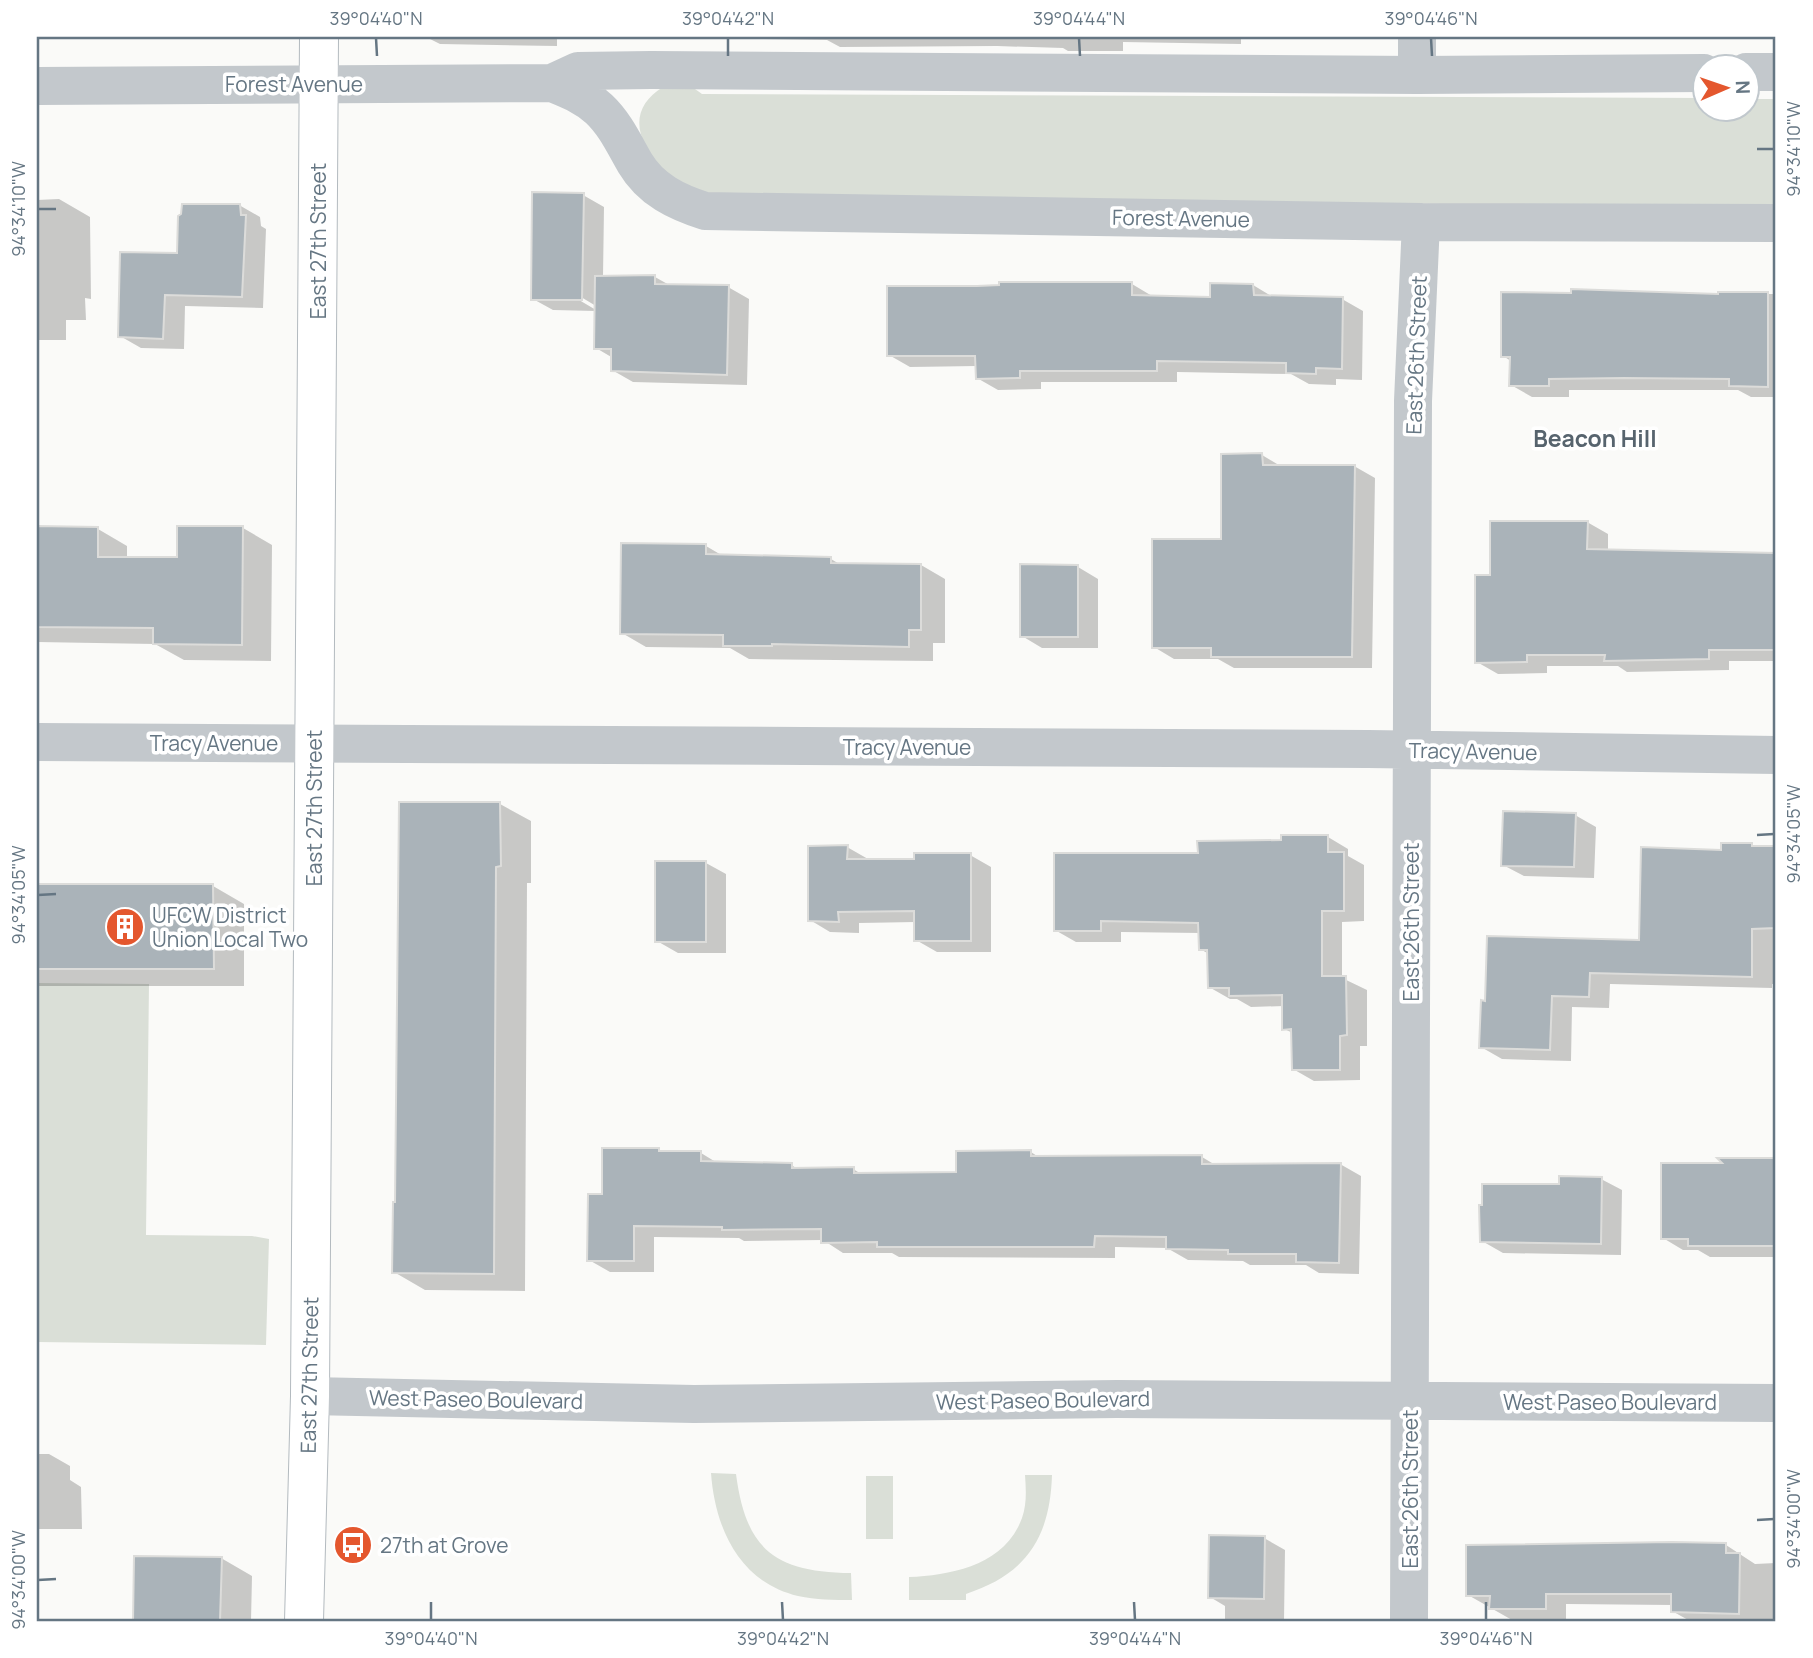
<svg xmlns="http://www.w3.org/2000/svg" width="1813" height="1658" font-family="Manrope,sans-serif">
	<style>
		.green { fill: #dadfd7 }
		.shadow { fill: #0003; fill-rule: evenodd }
		.building { fill: #aab3b9; stroke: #dcdcda; stroke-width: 2 }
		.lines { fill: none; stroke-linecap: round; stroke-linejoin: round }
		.secondary-casing { stroke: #b3babf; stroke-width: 40 }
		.minor { stroke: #c3c8cc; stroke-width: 38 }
		.secondary { stroke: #fff; stroke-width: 38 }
		.ticks { fill: none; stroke: #657683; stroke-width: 2.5 }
		.labels { text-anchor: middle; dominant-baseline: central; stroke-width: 7; stroke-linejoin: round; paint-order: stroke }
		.street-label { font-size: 21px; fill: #657683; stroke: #fff }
		.poi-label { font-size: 21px; fill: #657683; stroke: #fff; text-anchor: start }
		.neighbourhood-label { font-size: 23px; font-weight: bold; fill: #57646e; stroke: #fff }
		.neatline { fill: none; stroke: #657683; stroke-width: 2.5 }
		.ticks-label { font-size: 18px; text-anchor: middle; fill: #657683 }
	</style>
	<rect width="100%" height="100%" fill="#fafaf8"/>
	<path class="green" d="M663 87 695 89 702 94 1704 98V108H1746L1747 99H1776V209L697 193C684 184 667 176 656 166 651 161 648 153 646 147 633 122 639 102 663 87Z
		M37 983 149 984 146 1235 252 1236 269 1239 266 1345 37 1342Z
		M711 1473 736 1474C746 1551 776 1572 851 1573L852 1600C834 1600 816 1600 798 1596 739 1582 715 1528 711 1473Z
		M1025 1475H1052C1050 1537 1027 1574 966 1594V1600H909V1577C952 1575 1005 1565 1022 1518 1027 1504 1026 1489 1025 1475Z
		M866 1476H893V1539H866Z"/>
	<path class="shadow" d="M426 37H557V46L440 44Z
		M646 37H1241V44L1123 42V51H1068L1063 48 997 46 840 47 827 40Z
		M583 195 604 207 603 277H655L671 286 728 287 749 299 747 385 633 382 612 370 613 358 596 348V311L553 310 533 299ZM576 294 596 306V310L574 297Z
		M59 199 90 217 91 299 85 298 86 320H66V340H37V200Z
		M239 205 260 217 261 226 266 229 263 308 185 306 184 349 141 348 120 336Z
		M1132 284 1152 296 1212 299 1253 285 1273 297 1342 299 1363 311 1362 380 1336 379V385L1309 384 1291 374 1177 372V382H1041V389L998 390 977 378V366L910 367 889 355Z
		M1720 294H1776V397H1751L1738 390H1569V397H1532L1511 385V361L1503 356 1720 296Z
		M1262 455 1282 467 1354 466 1375 478 1372 668H1234L1218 659H1174L1154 647 1223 541Z
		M1587 522 1608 534V551L1776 554V661H1729V670L1627 672 1618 666H1547V673L1498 674 1477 662 1492 577Z
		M243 528 272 545 271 661 184 660 155 644 37 642V566L98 529 127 546V558L179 559Z
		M706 546 723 556 831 559 841 565H921L945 579V643H933V661L749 659 730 648 646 647 622 633Z
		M1078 567 1098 579V648H1042L1022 636Z
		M500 804 531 821V883H527L525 1291 425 1290 394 1272Z
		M1575 815 1596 827 1594 878 1524 876 1503 865Z
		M1328 837 1348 849V856L1364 865V921L1342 922V978L1367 990V1046H1360V1080L1314 1081 1293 1069V1033L1284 1029V1006L1251 1007 1237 999H1230L1209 987V954L1200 949V933L1121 932V942H1076L1055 930 1199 855 1283 841Z
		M1751 844 1757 848H1776V984H1772V988L1610 984 1609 1008 1572 1007 1571 1061 1502 1059 1481 1047 1483 1002 1641 942 1723 851Z
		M847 847 868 859 916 860 970 855 991 867V952H937L916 940V922L859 923V933L830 932 810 920Z
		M706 863 726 874V953H678L657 941Z
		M37 886H213L244 904V986H37Z
		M658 1149 664 1153H701L719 1164 791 1165 800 1170 853 1169 863 1175 958 1173 1031 1152 1040 1158 1202 1157 1217 1166 1340 1164 1361 1176 1359 1274 1319 1273 1306 1265H1250L1243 1261 1188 1260 1167 1248 1115 1247V1258L899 1257 892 1253H843L823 1240 744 1241 739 1238 654 1237V1272H610L589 1260 604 1196Z
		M1721 1159 1776 1160V1257H1710L1698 1250H1683L1663 1238 1726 1164Z
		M1601 1179 1622 1190 1621 1255 1503 1253 1482 1241Z
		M37 1454H49L70 1466V1480L81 1487 82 1529H37Z
		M1264 1538 1285 1550 1284 1621H1225V1606L1210 1597Z
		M1726 1545 1755 1564 1776 1563V1620L1690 1621 1672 1611V1605L1566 1604V1620H1512L1468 1595Z
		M135 1558H221L252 1576 251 1621H135Z"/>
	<path class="building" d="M532 192 584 193 582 300H531Z
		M182 204H240L241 215H246L242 297 165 295 163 339 118 337 120 252 177 253 178 216 181 214Z
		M655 275V284L729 285 727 375 611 371V349H594L595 276Z
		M999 282H1132V295L1210 297V283L1253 284 1254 295 1343 297 1342 369 1316 368V374L1286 373V363L1157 361V371H1020V378L976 379 975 356H887V286H977L999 285Z
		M1571 289 1718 294V292H1768V387L1729 386V379L1624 378 1549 379V386H1509L1510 357H1501V292L1571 293Z
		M1262 453 1263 465H1355L1352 657H1211V648H1152V539H1221V454Z
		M1490 521H1588L1587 549 1776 553V650H1709V659L1604 661 1605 655H1527V662L1475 663V575H1490Z
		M37 526 98 527V557H177V526H243L242 645 153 644V628L37 627Z
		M621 543 706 544V554L831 557V563L921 564V630H909V647L772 644V646H723V635L620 634Z
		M1020 564 1078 565V637H1020Z
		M399 802H500L501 866 496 867 494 1274 392 1273 393 1202H395Z
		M1503 811 1576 813 1574 867 1501 866Z
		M1281 835H1328V852H1344V911H1322V976H1346L1347 1035 1340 1036V1070H1292L1291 1029 1282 1030V995L1229 996V988H1208L1207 950H1199L1198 923 1101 921V931H1054V853H1198L1197 841 1281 840Z
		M1721 843H1752V846H1776V928L1752 929V977L1590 973 1589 997 1552 996 1550 1050 1479 1048 1481 1000 1485 1001 1487 936 1639 940 1641 847 1721 850Z
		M848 845 847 859H914V853H971V941H914V911L838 912 839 922 808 921V846Z
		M655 861H706V942H655Z
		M37 884H213L214 969H37Z
		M602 1148H659V1151H701V1161L792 1163V1168L854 1167V1173L956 1172V1151L1031 1150V1156L1202 1155V1164L1341 1163 1339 1263 1296 1262V1254H1228V1250L1166 1249V1237L1095 1236 1094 1247H877V1242L821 1243V1229L722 1230V1227L634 1226V1261H587L588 1194H602Z
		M1717 1158H1776V1246H1688V1239H1661V1163H1722Z
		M1559 1176 1602 1177 1601 1244 1480 1242 1479 1205H1482V1184H1559Z
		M1209 1535 1265 1536 1264 1599 1208 1598Z
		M1672 1542 1726 1543V1553H1740L1739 1614 1671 1612V1594H1546V1609H1489L1490 1596H1466V1545Z
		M134 1556 222 1557 220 1621H133Z"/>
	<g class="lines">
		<defs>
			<path id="secondary" d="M304 1621 310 1396 319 37"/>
		</defs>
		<use href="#secondary" class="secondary-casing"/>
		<path class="minor" d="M1746 72H1776
			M1417 75V37
			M552 83 578 71 651 70 1417 75 1704 73
			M37 86 552 83C569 90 585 96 599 109 615 124 624 144 635 163 651 190 677 202 705 211L1421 222 1776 223
			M37 742 1368 749 1776 755
			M310 1396 694 1404 1117 1399 1776 1403
			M1409 1621 1413 401 1421 222"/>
		<use href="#secondary" class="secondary"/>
	</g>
	<path class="ticks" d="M376 38 377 56M728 38V56M1079 38 1080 56M1431 38 1432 56M1757 149H1774M38 209H56M1757 835 1774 834M38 895 56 894M1757 1520 1774 1519M38 1580 56 1579M431 1602V1620M782 1602 783 1620M1134 1602 1135 1620M1486 1602V1620"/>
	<defs>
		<symbol id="building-disc" viewBox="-11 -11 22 22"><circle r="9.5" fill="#e4572e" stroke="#fff"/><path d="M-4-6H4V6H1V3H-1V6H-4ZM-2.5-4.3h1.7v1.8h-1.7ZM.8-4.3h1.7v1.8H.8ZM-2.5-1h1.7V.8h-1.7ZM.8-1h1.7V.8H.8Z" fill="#fff"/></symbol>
		<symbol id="bus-disc" viewBox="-11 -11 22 22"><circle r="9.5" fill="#e4572e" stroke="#fff"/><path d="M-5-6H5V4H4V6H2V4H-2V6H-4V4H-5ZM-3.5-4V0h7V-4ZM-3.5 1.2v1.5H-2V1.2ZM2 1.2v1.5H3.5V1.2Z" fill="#fff"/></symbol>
	</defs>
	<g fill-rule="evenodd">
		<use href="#building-disc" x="103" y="905" width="44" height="44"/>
		<use href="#bus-disc" x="331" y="1523" width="44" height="44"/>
	</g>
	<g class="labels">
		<g class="street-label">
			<text x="294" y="84">Forest Avenue</text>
			<text transform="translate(1181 218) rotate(1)">Forest Avenue</text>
			<text transform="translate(318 241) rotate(-90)">East 27th Street</text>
			<text transform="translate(1416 355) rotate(-88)">East 26th Street</text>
			<text x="214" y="743">Tracy Avenue</text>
			<text x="907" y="747">Tracy Avenue</text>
			<text transform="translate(1473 751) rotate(1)">Tracy Avenue</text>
			<text transform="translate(314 808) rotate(-90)">East 27th Street</text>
			<text transform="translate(1411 922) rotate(-90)">East 26th Street</text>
			<text transform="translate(309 1375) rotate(-89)">East 27th Street</text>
			<text transform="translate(476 1399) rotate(1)">West Paseo Boulevard</text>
			<text transform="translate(1043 1400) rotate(-1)">West Paseo Boulevard</text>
			<text x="1610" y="1402">West Paseo Boulevard</text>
			<text transform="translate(1410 1489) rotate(-90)">East 26th Street</text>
		</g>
		<g class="poi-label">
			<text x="152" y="915">UFCW District<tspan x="152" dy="24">Union Local Two</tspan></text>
			<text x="380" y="1545">27th at Grove</text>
		</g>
		<g class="neighbourhood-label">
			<text x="1595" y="438">Beacon Hill</text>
		</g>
	</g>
	<rect width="1813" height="1658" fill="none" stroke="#ffffff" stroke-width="77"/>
	<g transform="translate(1726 88) rotate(88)"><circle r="33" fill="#ffffff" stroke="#c1c8cd" stroke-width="2"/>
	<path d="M0-5L12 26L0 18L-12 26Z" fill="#e4572e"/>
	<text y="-10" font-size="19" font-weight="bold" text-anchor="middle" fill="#657683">N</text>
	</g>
	<rect x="38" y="38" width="1736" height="1582" class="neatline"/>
	<g class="ticks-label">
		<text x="376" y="25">39°04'40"N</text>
		<text x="728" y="25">39°04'42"N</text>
		<text x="1079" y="25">39°04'44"N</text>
		<text x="1431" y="25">39°04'46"N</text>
		<text transform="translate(1794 149) rotate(-90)" y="6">94°34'10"W</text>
		<text transform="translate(19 209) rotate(-90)" y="6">94°34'10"W</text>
		<text transform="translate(1794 834) rotate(-90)" y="6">94°34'05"W</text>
		<text transform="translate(19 895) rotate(-90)" y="6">94°34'05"W</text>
		<text transform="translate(1794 1519) rotate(-90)" y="6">94°34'00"W</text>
		<text transform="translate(19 1580) rotate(-90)" y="6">94°34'00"W</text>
		<text x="431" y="1645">39°04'40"N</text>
		<text x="783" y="1645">39°04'42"N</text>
		<text x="1135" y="1645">39°04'44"N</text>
		<text x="1486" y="1645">39°04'46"N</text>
	</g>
</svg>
